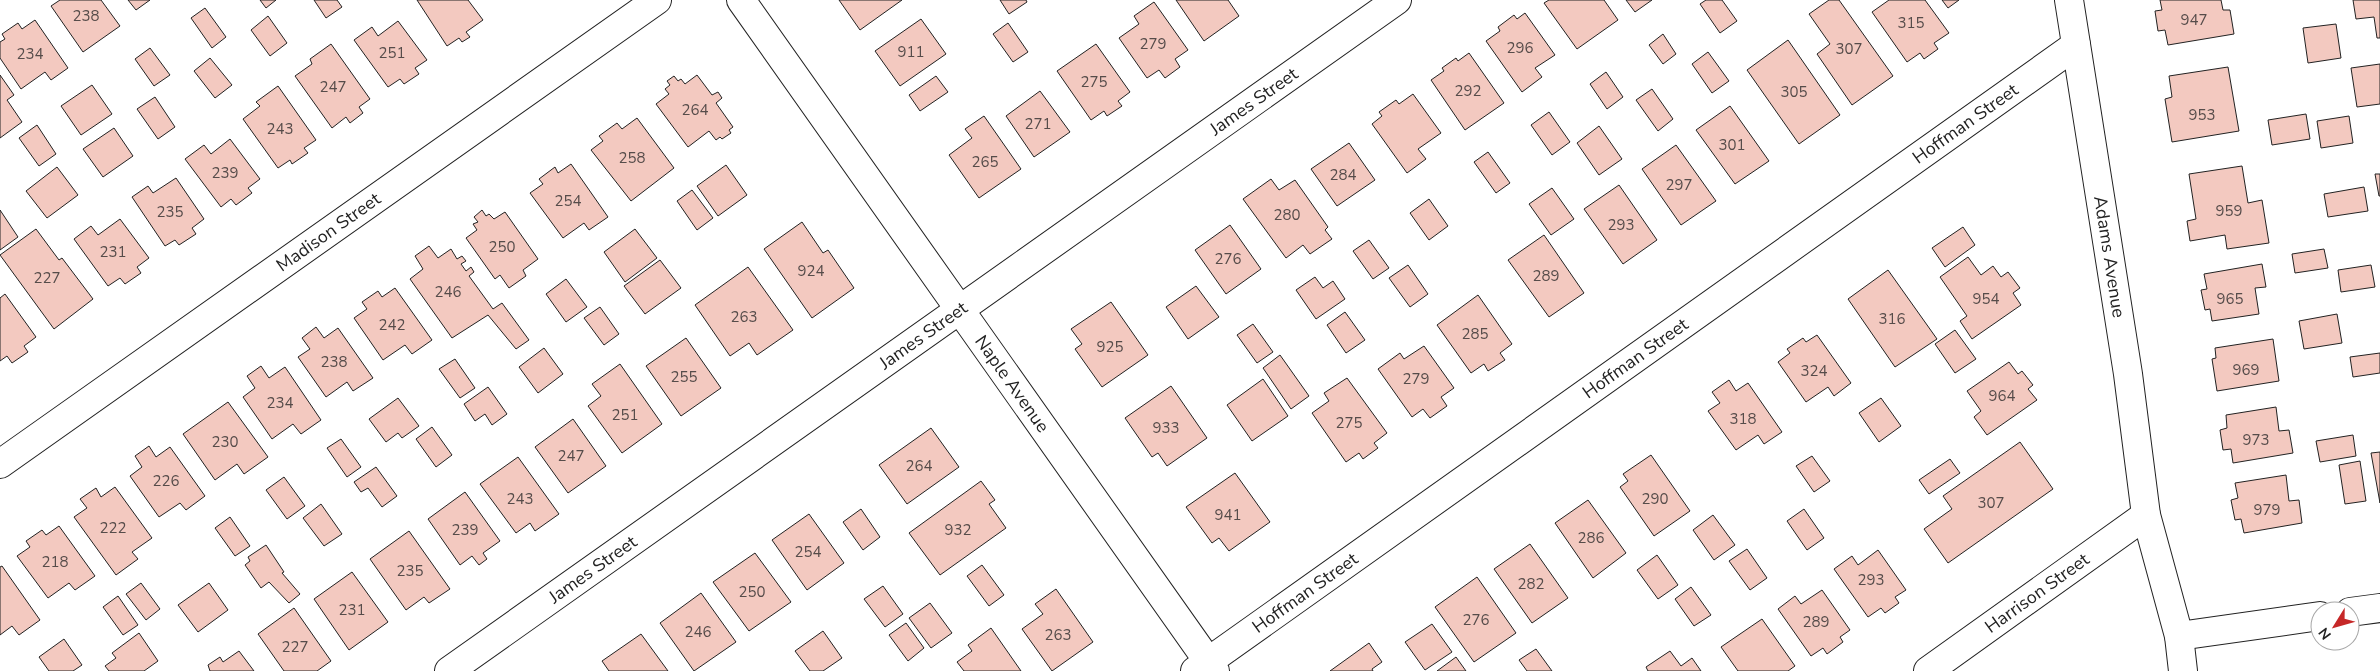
<svg xmlns="http://www.w3.org/2000/svg" width="2380" height="671" font-family="'Nunito Sans',sans-serif">
	<style>
		.building { fill: #f3c9c0; stroke: #222 }
		.lines { fill: none; stroke-linecap: round; stroke-linejoin: round }
		.minor-casing { stroke: #222; stroke-width: 30 }
		.minor { stroke: #fff; stroke-width: 28 }
		.labels { text-anchor: middle; dominant-baseline: central; stroke-width: 4; stroke-linejoin: round; paint-order: stroke }
		.number-label { font-size: 15px; fill: #564c4a }
		.street-label { font-size: 18px; fill: #222; stroke: #fff }
	</style>
	<rect width="100%" height="100%" fill="#fff"/>
	<path class="building" d="M60 0H101L120 26 83 52 51 6Z
		M128 0H150L136 10Z
		M260 0H276L266 8Z
		M314 0H337L342 7 326 18Z
		M417 0H468L483 20 466 32 470 37 462 42 459 38 447 46Z
		M839 0H902L860 30Z
		M1000 0H1026L1027 2 1009 14Z
		M1176 0H1228L1239 16 1204 41Z
		M1549 0H1604L1618 20 1577 49 1544 3Z
		M1626 0H1652L1635 12Z
		M1706 0H1722L1737 21 1720 33 1700 4Z
		M1829 0H1839L1893 76 1852 105 1817 54 1830 44 1809 14Z
		M1889 0H1925L1949 33 1934 43 1938 49 1924 59 1920 53 1907 62 1872 12Z
		M1942 0H1959L1948 8Z
		M2160 0H2221L2223 10H2230L2234 34 2168 45 2165 30 2158 31 2155 11 2162 10Z
		M2353 0H2380V38H2377L2374 17 2356 19Z
		M1154 2 1188 50 1175 59 1180 67 1165 78 1159 70 1147 78 1119 38 1139 24 1134 16Z
		M205 8 226 37 212 48 191 18Z
		M1525 13 1555 55 1535 68 1542 77 1522 92 1486 41 1500 31 1498 27 1514 15 1517 19Z
		M268 16 287 43 270 56 251 30Z
		M921 19 946 54 900 86 875 51Z
		M35 20 68 68 51 80 45 72 21 89 0 58V42L5 39 2 34 18 23 22 29Z
		M398 21 427 60 415 68 419 74 404 84 400 79 388 87 354 40 372 27 378 36Z
		M1008 23 1028 52 1013 62 993 34Z
		M2336 24 2341 58 2308 63 2303 28Z
		M1663 34 1676 54 1663 64 1649 45Z
		M1788 40 1840 115 1799 144 1747 70Z
		M331 44 370 99 359 107 363 113 350 123 346 117 332 128 295 76 312 64 310 59Z
		M1096 44 1130 92 1118 101 1122 106 1107 116 1104 111 1091 120 1057 71Z
		M150 48 170 75 154 86 135 59Z
		M1708 52 1729 81 1712 93 1692 64Z
		M1469 53 1504 103 1465 130 1431 80 1444 71 1442 68 1456 58 1458 61Z
		M210 58 232 85 215 98 194 71Z
		M2380 64V104L2357 107 2351 68Z
		M2228 67 2239 131 2172 142 2165 99 2172 97 2169 76Z
		M1606 72 1623 97 1607 109 1590 84Z
		M0 75 14 95 7 100 22 122 0 138Z
		M697 75 712 95 718 92 722 98 716 103 733 127 729 130 731 133 722 139 720 137 716 140 709 131 688 147 656 104 669 94 665 89 670 85 667 81 674 76 678 81 681 79 685 84Z
		M936 76 948 92 920 111 909 95Z
		M92 85 112 114 81 135 61 106Z
		M278 86 316 140 304 148 308 153 292 164 290 160 278 168 243 119 260 106 256 102Z
		M1652 89 1673 119 1658 131 1636 100Z
		M1040 91 1070 132 1034 157 1006 116Z
		M1413 94 1441 133 1418 149 1426 159 1407 173 1372 124 1382 116 1379 112 1396 100 1399 104Z
		M155 97 175 127 158 139 137 109Z
		M1730 106 1769 161 1735 184 1696 130Z
		M1549 112 1570 142 1552 155 1531 125Z
		M2306 114 2310 139 2272 145 2268 120Z
		M984 116 1021 169 979 198 949 155 972 138 965 129Z
		M2349 116 2353 143 2321 148 2317 121Z
		M637 118 674 168 631 201 591 150 603 141 599 136 617 123 622 129Z
		M37 125 56 154 39 166 19 138Z
		M1599 126 1622 159 1599 175 1577 143Z
		M114 128 133 156 103 177 83 149Z
		M230 139 260 179 248 188 252 193 236 205 231 199 221 207 185 159 204 145 211 154Z
		M1349 143 1375 180 1337 206 1311 169Z
		M1676 145 1716 201 1681 225 1642 169Z
		M1488 152 1510 183 1496 193 1474 162Z
		M571 164 608 217 589 230 584 223 563 238 530 193 543 184 539 179 555 167 558 173Z
		M726 165 747 195 718 216 697 186Z
		M2242 166 2248 203 2262 200 2269 243 2227 249 2225 235 2190 241 2187 221 2196 219 2189 174Z
		M57 167 78 195 47 218 26 191Z
		M2375 174H2380V196H2379Z
		M176 178 204 219 192 228 196 234 179 245 175 240 165 246 132 197 148 186 153 193Z
		M1271 179 1279 190 1295 180 1328 227 1325 230 1332 239 1310 254 1303 245 1286 258 1243 199Z
		M1619 185 1657 240 1623 264 1584 209Z
		M2364 187 2368 211 2328 217 2324 194Z
		M1552 188 1574 219 1551 235 1529 204Z
		M692 190 713 218 697 230 677 201Z
		M1429 199 1448 226 1429 240 1410 213Z
		M0 210 18 237 0 250Z
		M482 210 486 216 489 214 494 219 505 212 538 259 523 270 526 276 509 288 500 275 495 279 466 238 477 230 473 224 478 222 474 217Z
		M120 219 149 258 137 267 141 273 125 284 120 278 108 286 74 239 91 226 98 235Z
		M802 222 823 253 828 250 854 288 812 318 764 249Z
		M1230 225 1261 269 1226 294 1195 250Z
		M1963 227 1975 245 1945 267 1932 248Z
		M36 229 59 260 62 258 93 299 54 329 0 255Z
		M635 229 657 258 625 282 604 252Z
		M1544 235 1584 293 1549 317 1508 260Z
		M1369 240 1389 268 1373 279 1353 251Z
		M429 246 438 258 451 249 457 259 462 256 466 261 461 264 466 271 471 267 474 272 469 276 493 309 502 303 529 340 516 349 488 315 452 338 410 279 423 269 415 256Z
		M2324 249 2328 268 2295 273 2292 254Z
		M1968 257 1981 275 1993 266 2001 277 2008 272 2020 288 2013 293 2021 305 1972 339 1960 321 1967 316 1940 277Z
		M660 260 681 288 645 314 624 286Z
		M2262 264 2266 287 2255 288 2259 314 2212 321 2210 309 2205 310 2201 290 2207 289 2204 274Z
		M1408 265 1428 294 1410 307 1389 278Z
		M2371 265 2375 287 2341 292 2338 270Z
		M748 267 793 330 757 355 749 343 730 356 695 305Z
		M1888 270 1937 339 1895 367 1848 299Z
		M1315 277 1323 288 1333 281 1345 299 1316 319 1296 290Z
		M566 279 587 307 566 322 546 294Z
		M1196 286 1219 317 1188 339 1166 307Z
		M395 288 432 340 412 354 405 345 383 360 354 318 367 309 362 302 378 291 382 297Z
		M5 294 36 337 24 346 28 352 12 363 7 356 0 361V298Z
		M1478 295 1512 344 1500 353 1505 360 1488 371 1484 364 1471 373 1437 325Z
		M1111 302 1148 355 1102 387 1075 349 1082 344 1071 329Z
		M600 307 619 334 604 345 584 318Z
		M1345 312 1365 340 1346 353 1327 325Z
		M2337 314 2342 343 2304 349 2299 321Z
		M1253 324 1273 352 1257 363 1237 335Z
		M316 327 324 338 338 328 373 378 353 391 347 382 326 397 298 357 310 349 302 338Z
		M1955 330 1976 359 1955 373 1935 344Z
		M1817 335 1851 383 1834 396 1828 387 1806 402 1778 362 1790 353 1787 349 1803 338 1806 342Z
		M686 338 721 388 681 416 646 366Z
		M2273 339 2279 381 2217 391 2212 359 2216 358 2215 348Z
		M1424 346 1454 388 1441 397 1447 406 1430 418 1423 409 1412 417 1378 369 1400 353 1404 359Z
		M544 348 563 374 538 393 519 367Z
		M2380 353V373L2353 377 2350 357Z
		M1280 355 1309 396 1291 409 1263 368Z
		M455 359 475 388 460 398 439 369Z
		M2009 362 2018 374 2022 371 2033 385 2028 389 2037 400 1987 435 1974 417 1981 411 1967 391Z
		M620 364 662 424 622 453 588 406 601 396 592 384Z
		M261 366 269 378 285 367 321 420 301 434 293 424 272 439 243 397 255 388 247 376Z
		M1347 378 1387 433 1374 443 1378 448 1363 459 1359 453 1346 462 1312 413 1329 401 1324 393Z
		M1263 379 1288 416 1252 441 1227 405Z
		M1729 380 1736 391 1748 383 1782 432 1764 444 1758 435 1736 450 1708 411 1720 403 1712 392Z
		M1171 386 1207 438 1167 466 1158 453 1152 457 1125 418Z
		M488 387 507 414 492 425 485 414 475 421 464 404Z
		M398 398 419 426 402 438 398 433 386 442 369 419Z
		M1881 398 1901 426 1879 442 1859 413Z
		M228 402 268 457 244 474 237 464 215 480 183 434Z
		M2276 407 2279 431 2289 430 2293 453 2233 463 2231 449 2223 450 2220 430 2227 428 2226 415Z
		M573 419 606 466 568 493 535 447Z
		M432 427 452 455 436 467 416 439Z
		M931 428 959 467 907 504 879 465Z
		M2353 435 2356 456 2320 462 2316 441Z
		M341 439 361 467 347 477 327 448Z
		M2020 442 2053 489 1948 563 1924 529 1952 509 1943 496Z
		M149 446 156 457 170 447 205 496 186 510 180 503 159 517 130 476 142 467 135 456Z
		M2380 452V503L2371 453Z
		M1651 455 1690 511 1654 536 1620 487 1628 481 1623 474Z
		M1812 456 1830 481 1814 492 1796 466Z
		M518 457 559 514 535 531 530 523 516 533 480 484Z
		M1950 459 1960 473 1929 494 1919 480Z
		M2360 461 2366 501 2345 504 2339 465Z
		M376 467 397 496 382 507 368 488 361 492 354 482Z
		M1235 473 1270 522 1229 551 1219 538 1212 543 1186 507Z
		M2286 475 2289 501 2299 500 2302 523 2244 533 2241 519 2235 520 2231 500 2238 498 2235 483Z
		M284 477 305 506 287 519 266 490Z
		M981 481 995 500 989 504 1006 528 940 575 909 533Z
		M115 487 152 538 132 552 138 559 116 575 74 517 87 508 80 499 96 488 101 497Z
		M465 492 500 541 483 553 487 559 479 565 472 556 460 565 428 519Z
		M1588 500 1626 553 1593 578 1555 523Z
		M321 504 342 534 324 546 303 518Z
		M861 509 880 537 863 550 843 522Z
		M1804 509 1824 538 1807 550 1787 521Z
		M809 514 844 563 807 590 772 540Z
		M1713 515 1735 545 1714 560 1693 530Z
		M230 517 250 546 235 556 215 528Z
		M59 526 95 576 75 590 69 583 48 598 17 556 30 547 26 541 42 530 46 535Z
		M409 531 450 589 429 603 424 597 406 610 370 559Z
		M1530 544 1568 598 1532 623 1494 569Z
		M266 545 284 572 282 573 300 594 289 603 269 582 261 588 245 565 250 561 248 557Z
		M1747 549 1767 578 1750 590 1729 561Z
		M1878 550 1906 590 1895 597 1899 603 1885 613 1881 608 1868 617 1834 569 1852 556 1858 565Z
		M755 553 791 602 749 631 713 582Z
		M1657 555 1678 585 1658 599 1637 570Z
		M982 565 1004 595 989 606 967 576Z
		M2 566 40 620 19 635 12 626 0 635V567Z
		M352 572 388 622 349 650 314 599Z
		M1477 577 1516 633 1474 662 1435 607Z
		M141 583 160 609 146 620 126 594Z
		M209 583 228 610 198 632 178 605Z
		M883 586 903 614 885 627 864 599Z
		M1691 587 1711 615 1694 626 1675 599Z
		M1056 589 1093 642 1052 671 1022 629 1043 614 1035 604Z
		M1822 590 1850 630 1840 637 1843 642 1827 654 1823 648 1811 656 1778 609 1795 596 1801 604Z
		M701 593 736 642 694 671 660 623Z
		M118 596 138 625 123 635 103 607Z
		M930 603 952 633 931 648 909 618Z
		M294 608 331 661 317 671H284L258 634Z
		M1762 619 1795 666 1788 671H1738L1721 647Z
		M906 623 924 648 908 661 889 635Z
		M1432 624 1452 652 1425 670 1405 642Z
		M991 628 1021 671H964L957 662 972 651 968 645Z
		M823 631 842 658 823 671H810L795 651Z
		M139 633 158 661 144 671H109L105 666 116 658 112 653Z
		M641 634 668 671H609L602 661Z
		M64 639 82 665 73 671H49L39 657Z
		M1369 643 1382 662 1372 669 1373 671H1330Z
		M1536 649 1552 671H1527L1519 660Z
		M239 651 254 671H210L208 665 220 657 223 662Z
		M1670 651 1681 666 1692 658 1701 671H1648L1646 667Z
		M1456 657 1466 671H1437Z"/>
	<g class="lines">
		<defs>
			<g id="minor">
				<path id="s1" d="M741 0 1215 671"/>
				<path id="s2" d="M2069 0 2128 374 2146 515 2179 636 2183 671"/>
				<path id="s3" d="M0 464 657 0"/>
				<path d="M2350 612 2380 608"/>
				<path d="M2179 636 2320 616"/>
				<path id="s4" d="M449 671 1397 0"/>
				<path id="s5" d="M1195 671 2076 45"/>
				<path id="s6" d="M1928 671 2146 515"/>
			</g>
		</defs>
		<use href="#minor" class="minor-casing"/>
		<use href="#minor" class="minor"/>
	</g>
	<g class="labels">
		<g class="number-label">
			<text x="86" y="16">238</text>
			<text x="2194" y="20">947</text>
			<text x="1911" y="23">315</text>
			<text x="1153" y="44">279</text>
			<text x="1520" y="48">296</text>
			<text x="1849" y="49">307</text>
			<text x="911" y="52">911</text>
			<text x="392" y="53">251</text>
			<text x="30" y="54">234</text>
			<text x="1094" y="82">275</text>
			<text x="333" y="87">247</text>
			<text x="1468" y="91">292</text>
			<text x="1794" y="92">305</text>
			<text x="695" y="110">264</text>
			<text x="2202" y="115">953</text>
			<text x="1038" y="124">271</text>
			<text x="280" y="129">243</text>
			<text x="1732" y="145">301</text>
			<text x="632" y="158">258</text>
			<text x="985" y="162">265</text>
			<text x="225" y="173">239</text>
			<text x="1343" y="175">284</text>
			<text x="1679" y="185">297</text>
			<text x="568" y="201">254</text>
			<text x="2229" y="211">959</text>
			<text x="170" y="212">235</text>
			<text x="1287" y="215">280</text>
			<text x="1621" y="225">293</text>
			<text x="502" y="247">250</text>
			<text x="113" y="252">231</text>
			<text x="1228" y="259">276</text>
			<text x="811" y="271">924</text>
			<text x="1546" y="276">289</text>
			<text x="47" y="278">227</text>
			<text x="448" y="292">246</text>
			<text x="1986" y="299">954</text>
			<text x="2230" y="299">965</text>
			<text x="744" y="317">263</text>
			<text x="1892" y="319">316</text>
			<text x="392" y="325">242</text>
			<text x="1475" y="334">285</text>
			<text x="1110" y="347">925</text>
			<text x="334" y="362">238</text>
			<text x="2246" y="370">969</text>
			<text x="1814" y="371">324</text>
			<text x="684" y="377">255</text>
			<text x="1416" y="379">279</text>
			<text x="2002" y="396">964</text>
			<text x="280" y="403">234</text>
			<text x="625" y="415">251</text>
			<text x="1743" y="419">318</text>
			<text x="1349" y="423">275</text>
			<text x="1166" y="428">933</text>
			<text x="2256" y="440">973</text>
			<text x="225" y="442">230</text>
			<text x="571" y="456">247</text>
			<text x="919" y="466">264</text>
			<text x="166" y="481">226</text>
			<text x="520" y="499">243</text>
			<text x="1655" y="499">290</text>
			<text x="1991" y="503">307</text>
			<text x="2267" y="510">979</text>
			<text x="1228" y="515">941</text>
			<text x="113" y="528">222</text>
			<text x="465" y="530">239</text>
			<text x="958" y="530">932</text>
			<text x="1591" y="538">286</text>
			<text x="808" y="552">254</text>
			<text x="55" y="562">218</text>
			<text x="410" y="571">235</text>
			<text x="1871" y="580">293</text>
			<text x="1531" y="584">282</text>
			<text x="752" y="592">250</text>
			<text x="352" y="610">231</text>
			<text x="1476" y="620">276</text>
			<text x="1816" y="622">289</text>
			<text x="698" y="632">246</text>
			<text x="1058" y="635">263</text>
			<text x="295" y="647">227</text>
		</g>
		<g class="street-label">
			<text stroke="none"><textPath href="#s4" startOffset="986">James Street</textPath></text>
			<text stroke="none"><textPath href="#s5" startOffset="945">Hoffman Street</textPath></text>
			<text stroke="none"><textPath href="#s3" startOffset="402">Madison Street</textPath></text>
			<text stroke="none"><textPath href="#s2" startOffset="260">Adams Avenue</textPath></text>
			<text stroke="none"><textPath href="#s4" startOffset="581">James Street</textPath></text>
			<text stroke="none"><textPath href="#s5" startOffset="540">Hoffman Street</textPath></text>
			<text stroke="none"><textPath href="#s1" startOffset="470">Naple Avenue</textPath></text>
			<text stroke="none"><textPath href="#s4" startOffset="176">James Street</textPath></text>
			<text stroke="none"><textPath href="#s5" startOffset="135">Hoffman Street</textPath></text>
			<text stroke="none"><textPath href="#s6" startOffset="134">Harrison Street</textPath></text>
		</g>
	</g>
	<g transform="translate(2335 626) rotate(233)"><circle r="24" fill="#ffffff" stroke="#a7a7a7"/>
	<path d="M0-4L9 19L0 12L-9 19Z" fill="#c62828"/>
	<text y="-8" font-size="14" font-weight="bold" text-anchor="middle" fill="#222222">N</text>
	</g>
</svg>
